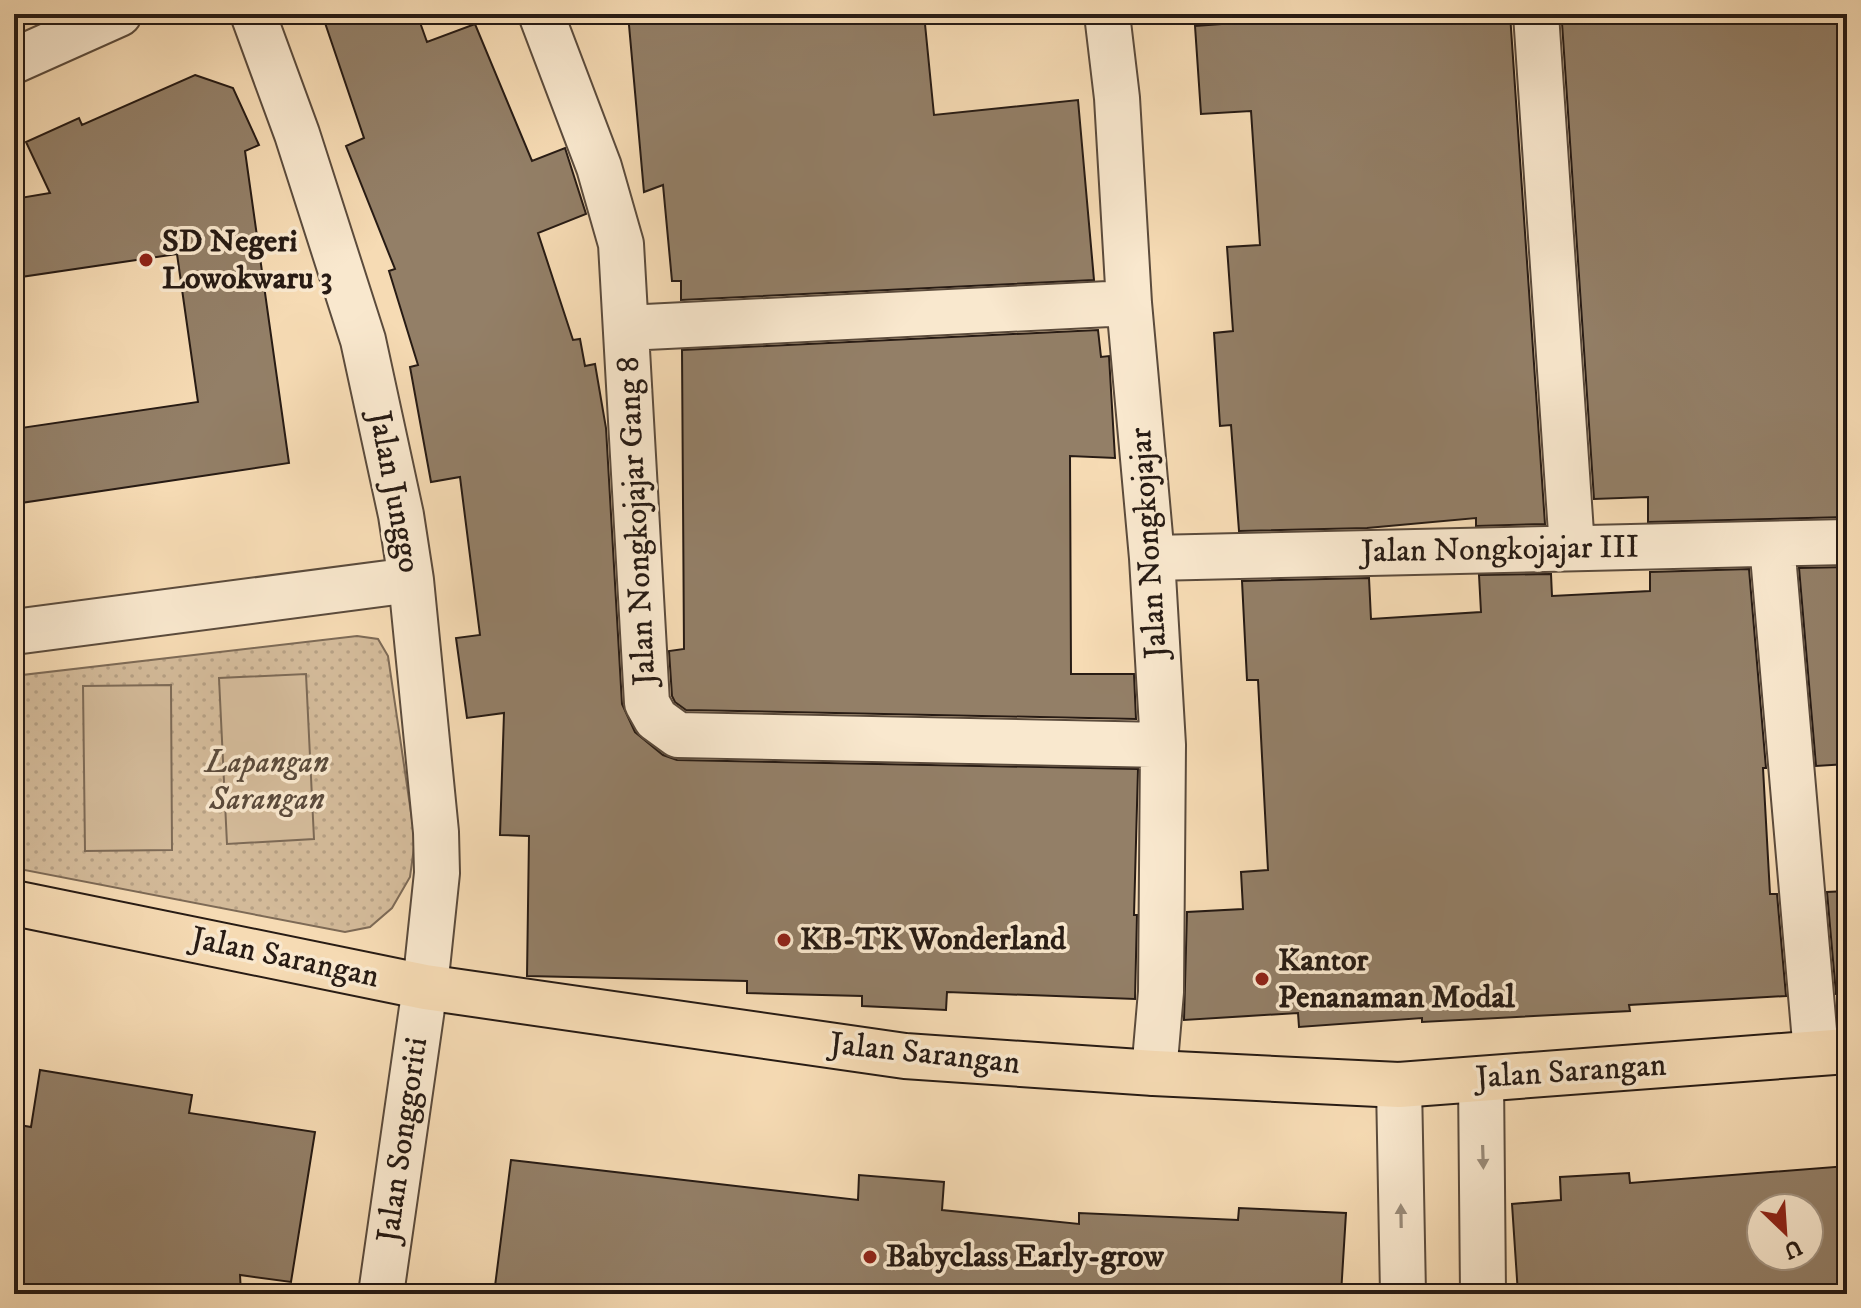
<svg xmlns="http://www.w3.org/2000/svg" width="1861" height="1308" font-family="'IM FELL DW Pica',serif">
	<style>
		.grass { fill: url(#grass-dots); stroke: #7d6a56; stroke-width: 2 }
		.pitch { fill: #d3ba99; stroke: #7d6a56; stroke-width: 2 }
		.building { fill: #937f67; stroke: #271b14; stroke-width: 2; fill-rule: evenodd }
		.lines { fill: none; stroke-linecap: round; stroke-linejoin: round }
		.minor-casing { stroke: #5b4b3c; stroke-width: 48 }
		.major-casing { stroke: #271b14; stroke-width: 48 }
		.minor { stroke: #f9e8ce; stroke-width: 44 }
		.major { stroke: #f6dbb4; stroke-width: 44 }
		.oneway { fill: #9a8c7a }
		.poi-dot { fill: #8f2418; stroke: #f9e8ce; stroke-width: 3 }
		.labels { text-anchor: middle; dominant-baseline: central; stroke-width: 7; stroke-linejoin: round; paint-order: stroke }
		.poi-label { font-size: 32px; font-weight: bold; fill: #271b14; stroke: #f9e8ce; text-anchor: start }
		.street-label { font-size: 32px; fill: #271b14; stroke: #f9e8ce }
		.park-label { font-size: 32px; font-style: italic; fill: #5b4b3c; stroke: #f9e8ce }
	</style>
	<defs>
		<pattern id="grass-dots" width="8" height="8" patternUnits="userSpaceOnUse" patternTransform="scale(2)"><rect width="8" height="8" fill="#d3ba99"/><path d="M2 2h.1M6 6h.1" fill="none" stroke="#b59f83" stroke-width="1.8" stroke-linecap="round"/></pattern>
	</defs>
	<rect width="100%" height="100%" fill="#f6dbb4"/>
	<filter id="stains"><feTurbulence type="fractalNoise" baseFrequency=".0025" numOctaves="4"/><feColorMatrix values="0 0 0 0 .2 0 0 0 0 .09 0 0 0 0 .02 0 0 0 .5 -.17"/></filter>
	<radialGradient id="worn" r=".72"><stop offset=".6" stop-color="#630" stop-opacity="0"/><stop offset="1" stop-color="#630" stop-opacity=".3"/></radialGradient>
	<path class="grass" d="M357 636 378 639 388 656 415 840 410 877 392 908 370 927 345 932 14 868V676Z"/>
	<path class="pitch" d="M306 674 314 839 227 844 219 678Z
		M171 685 172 850 85 851 83 686Z"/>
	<path class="building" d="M322 14H417L427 42 475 24 532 161 565 148 586 214 538 233 573 340 580 339 585 366 595 364 606 428 622 704 635 732 663 755 677 760 1138 769 1134 915H1137L1135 999 947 992 946 1010 862 1006V996L747 993V981L527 976 529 836 500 835 504 713 467 718 456 638 480 635 460 477 431 482 410 367 418 365 389 271 395 269 346 146 364 138Z
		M628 14H924L934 115 1078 100 1094 280 681 300V281H672L663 185 644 192Z
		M1358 14H1510L1545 524 1476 526V518L1367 528 1239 531 1231 425 1220 426 1214 333 1233 331 1227 247 1260 245 1251 111 1201 114 1195 26Z
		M1725 14H1843L1847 159V517L1648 522V497L1594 499 1562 23 1725 17Z
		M195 75 233 88 259 145 245 151 289 463 14 504V429L198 402 177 254 14 278V199L50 193 26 142 79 118 82 125Z
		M1098 330 1101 357 1109 356 1115 458 1070 456 1071 674H1134L1136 719 686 710 675 702 672 696 669 651 684 649 682 350Z
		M1847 567V764L1816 766 1799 568Z
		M1749 569 1766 768H1763L1770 894H1777L1786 996 1629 1005 1630 1011 1422 1022V1018L1299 1027 1298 1013 1184 1020 1187 912 1243 909 1241 872 1268 870 1258 680H1247L1242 581 1369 578 1371 619 1481 612 1479 575 1551 574 1552 596 1650 591V572Z
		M1847 891V993L1836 994 1827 892Z
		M40 1070 192 1095 189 1113 315 1132 291 1282 240 1275 241 1294H14V1124L31 1127Z
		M511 1160 858 1200 859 1175 944 1182 942 1210 1079 1224V1213L1238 1220 1239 1208 1346 1213 1341 1294H494Z
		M1847 1166V1294H1518L1512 1204 1561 1200 1560 1177 1629 1173 1630 1183ZM1761 1208H1809V1256H1761Z"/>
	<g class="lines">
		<defs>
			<path id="minor" d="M253 14 297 134 363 340 401 515 411 580 436 832 437 873 425 987 381 1294
				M541 14 599 167 621 244 647 703 656 719 678 735 1163 745
				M1107 14 1117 98 1129 303 1152 558 1163 745 1161 992 1154 1073
				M1536 14 1572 548
				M14 61 119 14
				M626 328 1129 303
				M1772 544 1816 1053
				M1152 558 1847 542
				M14 632 411 580
				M1481 1079 1483 1294
				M1399 1085 1403 1294"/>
			<path id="major" d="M14 903 425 987 905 1056 1154 1073 1399 1085 1847 1051"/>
		</defs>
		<use href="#minor" class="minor-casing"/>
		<use href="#major" class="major-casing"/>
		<use href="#minor" class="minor"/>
		<use href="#major" class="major"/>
	</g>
	<defs><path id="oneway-solid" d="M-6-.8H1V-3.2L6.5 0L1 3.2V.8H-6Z" transform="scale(2)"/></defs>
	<g class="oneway">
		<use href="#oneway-solid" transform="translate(1483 1157) rotate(88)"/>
		<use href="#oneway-solid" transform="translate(1401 1216) rotate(-91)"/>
	</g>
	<g class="poi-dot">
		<circle cx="146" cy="260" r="8"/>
		<circle cx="784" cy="940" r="8"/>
		<circle cx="1262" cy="979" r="8"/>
		<circle cx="870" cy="1257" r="8"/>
	</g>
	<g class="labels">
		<g class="poi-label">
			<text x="162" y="242">SD Negeri<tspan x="162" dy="37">Lowokwaru 3</tspan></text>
			<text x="800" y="940">KB-TK Wonderland</text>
			<text x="1278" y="961">Kantor<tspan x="1278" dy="37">Penanaman Modal</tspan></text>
			<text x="886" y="1257">Babyclass Early-grow</text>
		</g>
		<g class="street-label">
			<text transform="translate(394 492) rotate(79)">Jalan Junggo</text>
			<text transform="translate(637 521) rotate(-93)">Jalan Nongkojajar Gang 8</text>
			<text transform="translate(1149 543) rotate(-94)">Jalan Nongkojajar</text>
			<text transform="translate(1500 550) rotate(-1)">Jalan Nongkojajar III</text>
			<text transform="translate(285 958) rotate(12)">Jalan Sarangan</text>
			<text transform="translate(925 1054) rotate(6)">Jalan Sarangan</text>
			<text transform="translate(1571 1072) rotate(-4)">Jalan Sarangan</text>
			<text transform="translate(403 1140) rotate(-82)">Jalan Songgoriti</text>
		</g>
		<g class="park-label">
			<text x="267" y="763">Lapangan<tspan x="267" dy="37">Sarangan</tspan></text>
		</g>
	</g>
	<rect width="1861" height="1308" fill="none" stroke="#f6dbb4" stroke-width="48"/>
	<rect x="16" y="16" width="1829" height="1276" fill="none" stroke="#271b14" stroke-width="4"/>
	<rect x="24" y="24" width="1813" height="1260" fill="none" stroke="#271b14" stroke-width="2"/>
	<g transform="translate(1785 1232) rotate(155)"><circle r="38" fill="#f9e8ce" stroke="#a59684" stroke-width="2"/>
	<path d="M0-6L14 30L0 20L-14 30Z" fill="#8f2418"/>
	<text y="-12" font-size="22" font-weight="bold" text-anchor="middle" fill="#271b14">U</text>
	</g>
	<rect width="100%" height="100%" filter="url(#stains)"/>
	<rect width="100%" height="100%" fill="url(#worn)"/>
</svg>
